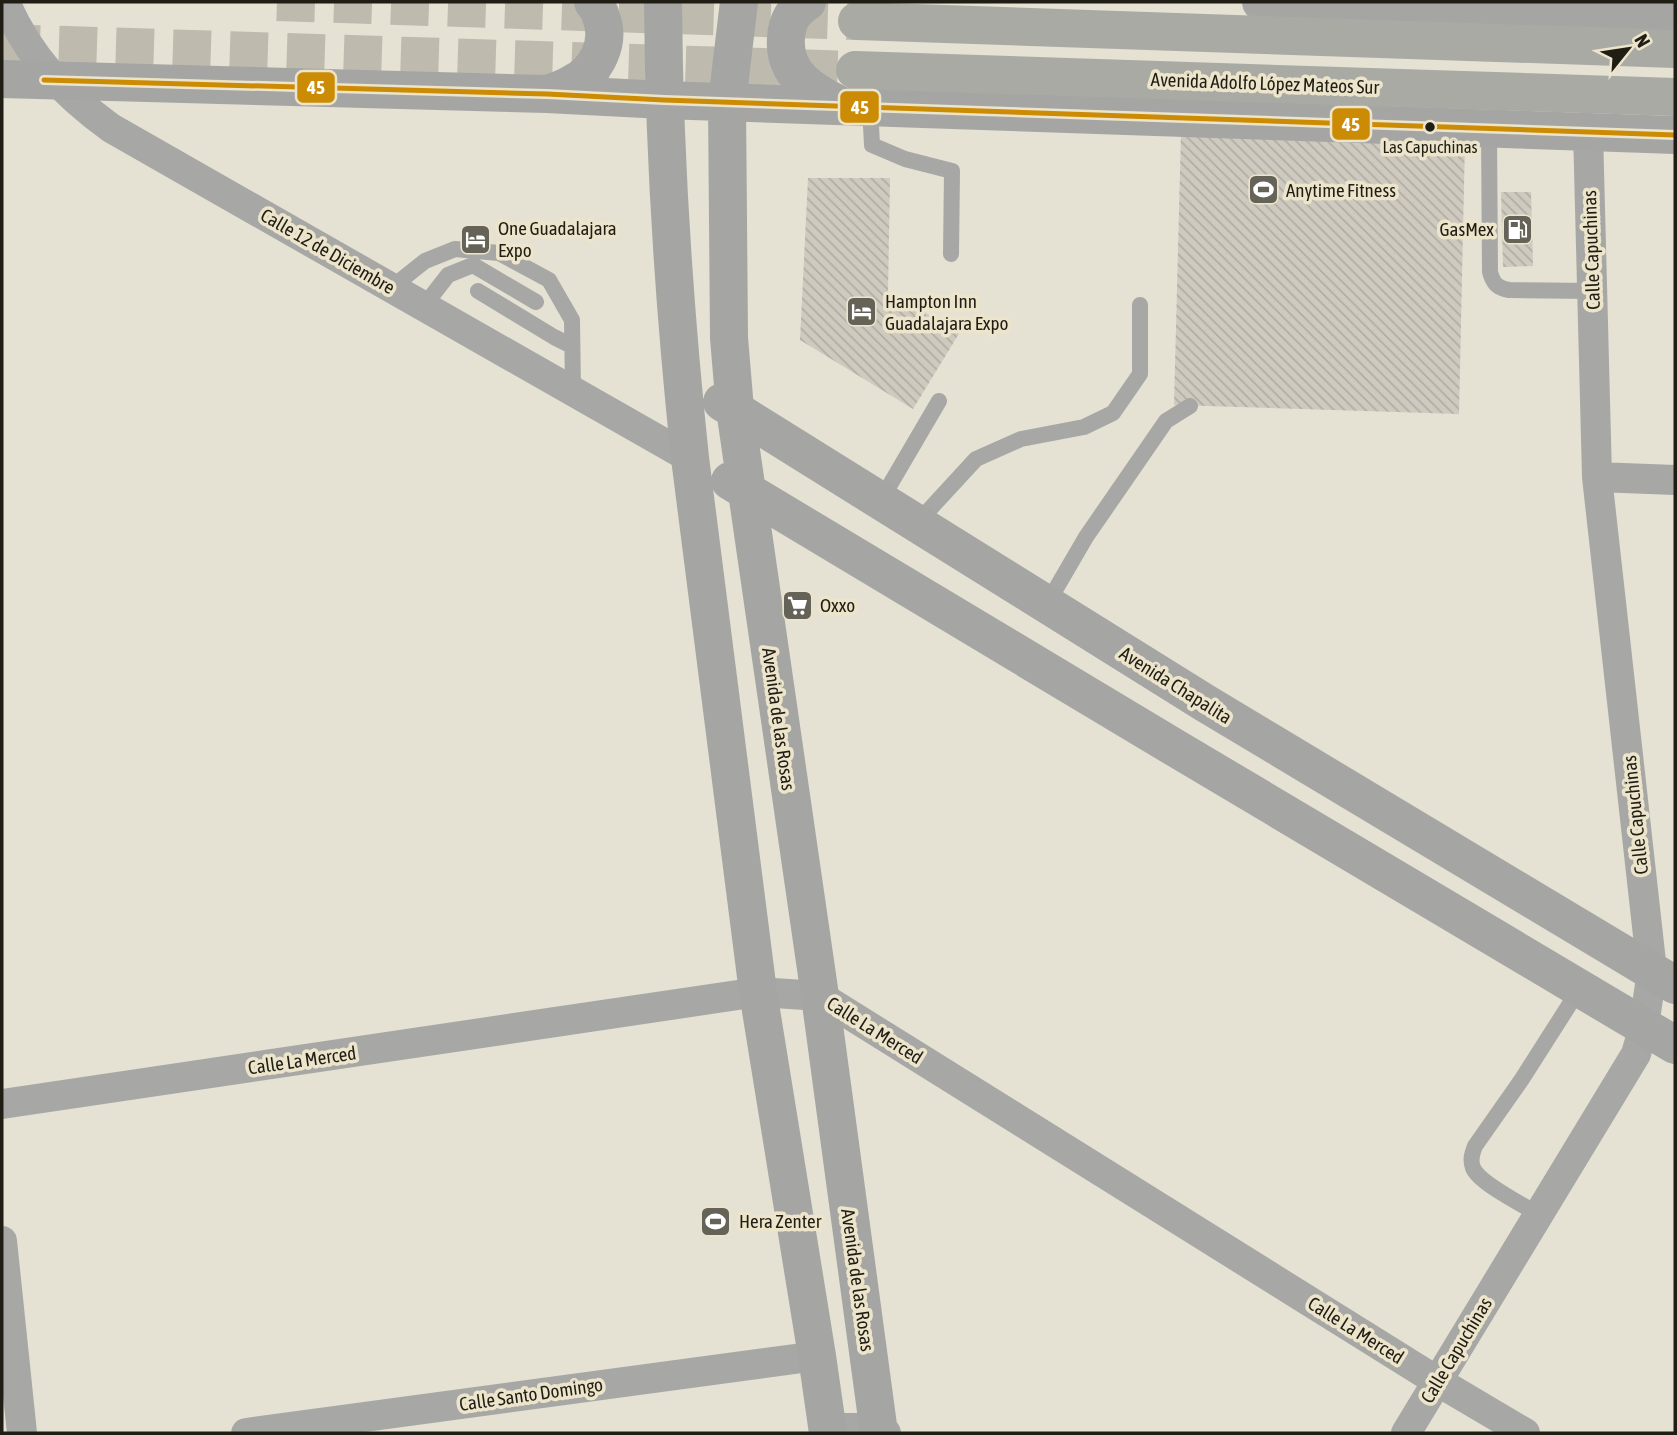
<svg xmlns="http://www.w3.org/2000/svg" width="1677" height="1435" font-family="'Asap Condensed',sans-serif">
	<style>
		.building { fill: url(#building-back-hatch) }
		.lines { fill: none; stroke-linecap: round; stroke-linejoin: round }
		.primary-tunnel { stroke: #bebaad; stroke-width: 38; stroke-dasharray: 38 19; stroke-linecap: butt }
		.lane { stroke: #a7a8a5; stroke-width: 16 }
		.street { stroke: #a7a8a5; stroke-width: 30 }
		.secondary { stroke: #a5a6a3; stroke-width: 38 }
		.primary { stroke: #a9aaa4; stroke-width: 38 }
		.bus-1-casing { stroke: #ede5cb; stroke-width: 10 }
		.bus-1 { stroke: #cc8b04; stroke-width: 5 }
		.bus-dot { fill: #201d14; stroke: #ede5cb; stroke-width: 2.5 }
		.labels { text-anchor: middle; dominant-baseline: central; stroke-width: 7; stroke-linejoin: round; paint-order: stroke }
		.bus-label { font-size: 17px; fill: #201d14; stroke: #ede5cb }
		.street-label { font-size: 19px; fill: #201d14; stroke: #ede5cb }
		.poi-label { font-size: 19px; fill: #201d14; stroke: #ede5cb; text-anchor: start }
		.line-badge { stroke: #ede5cb; stroke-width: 2.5 }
		.badge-label { font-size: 19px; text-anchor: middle; font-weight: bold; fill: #fff }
	</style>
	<defs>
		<pattern id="building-back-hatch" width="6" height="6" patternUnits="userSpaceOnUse" patternTransform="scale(1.75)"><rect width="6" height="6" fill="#cecabf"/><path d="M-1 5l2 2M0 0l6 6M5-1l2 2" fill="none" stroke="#b1ada3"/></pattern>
	</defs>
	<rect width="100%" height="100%" fill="#e5e1d3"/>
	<path class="building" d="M1181 134 1465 141 1459 414 1174 405Z
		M808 178H890L888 292 960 332 913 409 800 340Z
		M1501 192H1531L1533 266 1503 267Z"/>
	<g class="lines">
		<path class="primary-tunnel" d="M277 2 857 21
			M2 43 855 70"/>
		<path class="lane" d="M870 107 872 145 905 159 952 171 951 254
			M1489 129 1490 272C1493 283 1497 288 1509 290L1592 291
			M391 288 425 261 455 249 499 253 549 280 572 320 573 391
			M478 291 554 337 572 346
			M424 306 448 275 473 265 536 302
			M881 500 939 401
			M917 523 976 459 1021 439 1084 427 1113 413 1140 374V305
			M1047 604 1086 537 1166 421 1190 406
			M1538 1214C1523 1205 1479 1183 1473 1168 1470 1160 1472 1154 1475 1146L1522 1079 1580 988"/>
		<path class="street" d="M5 2C29 57 63 93 111 128L690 458
			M1597 477 1675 480
			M2 1104 758 992 820 996 1437 1381 1525 1433
			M2 1241 22 1433
			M827 1428H878L886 1433
			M246 1433 817 1356
			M1406 1433 1636 1054 1644 1026 1652 971 1597 477 1588 131"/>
		<path class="secondary" d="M663 2C664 154 674 306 690 458L758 992 817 1356 828 1433
			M739 2 727 102 729 338 735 409 820 996 879 1433
			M807 2C793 11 787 21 786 38 783 75 813 92 842 106
			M1261 2 1675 17
			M2 79 547 94 664 100 1675 135
			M547 94C556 91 565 88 573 83 597 71 611 42 601 17 600 12 596 6 593 2
			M722 402 1205 703 1675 985
			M730 481 1177 749 1675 1045"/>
		<path class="primary" d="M857 21 1675 49
			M855 70 1675 97"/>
		<defs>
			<path id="bus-1" d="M44 80 547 94 664 100 1675 135"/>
		</defs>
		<use href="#bus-1" class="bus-1-casing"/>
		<use href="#bus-1" class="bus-1"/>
	</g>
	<defs>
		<symbol id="stadium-square" viewBox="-11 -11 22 22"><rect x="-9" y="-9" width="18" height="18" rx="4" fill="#656257" stroke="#ede5cb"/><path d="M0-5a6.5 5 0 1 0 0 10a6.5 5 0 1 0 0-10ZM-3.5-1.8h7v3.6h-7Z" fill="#fff"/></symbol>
		<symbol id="fuel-square" viewBox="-11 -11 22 22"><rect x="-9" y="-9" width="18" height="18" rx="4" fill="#656257" stroke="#ede5cb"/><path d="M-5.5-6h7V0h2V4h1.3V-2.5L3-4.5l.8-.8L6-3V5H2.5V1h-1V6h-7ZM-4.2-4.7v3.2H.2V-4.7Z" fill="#fff"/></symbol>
		<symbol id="hotel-square" viewBox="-11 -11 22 22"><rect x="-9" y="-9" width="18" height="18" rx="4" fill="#656257" stroke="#ede5cb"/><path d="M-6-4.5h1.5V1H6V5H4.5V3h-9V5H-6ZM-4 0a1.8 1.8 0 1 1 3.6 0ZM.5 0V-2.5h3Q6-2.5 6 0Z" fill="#fff"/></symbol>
		<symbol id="supermarket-square" viewBox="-11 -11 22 22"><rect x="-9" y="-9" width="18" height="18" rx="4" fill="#656257" stroke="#ede5cb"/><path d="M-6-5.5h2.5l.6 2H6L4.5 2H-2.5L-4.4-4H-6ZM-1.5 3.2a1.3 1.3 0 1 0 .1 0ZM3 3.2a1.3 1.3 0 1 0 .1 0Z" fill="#fff"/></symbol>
	</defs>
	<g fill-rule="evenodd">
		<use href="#stadium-square" x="1246" y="172" width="35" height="35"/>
		<use href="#fuel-square" x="1500" y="212" width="35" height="35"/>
		<use href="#hotel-square" x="458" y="222" width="35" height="35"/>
		<use href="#hotel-square" x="844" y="294" width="35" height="35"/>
		<use href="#supermarket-square" x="780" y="588" width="35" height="35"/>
		<use href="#stadium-square" x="698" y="1204" width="35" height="35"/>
	</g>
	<circle class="bus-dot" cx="1430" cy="127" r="6"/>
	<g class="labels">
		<g class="bus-label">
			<text x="1430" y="147">Las Capuchinas</text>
		</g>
		<g class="street-label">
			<text transform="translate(1265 83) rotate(2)">Avenida Adolfo López Mateos Sur</text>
			<text transform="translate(1591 250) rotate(-92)">Calle Capuchinas</text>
			<text transform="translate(328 251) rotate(30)">Calle 12 de Diciembre</text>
			<text transform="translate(1176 685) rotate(32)">Avenida Chapalita</text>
			<text transform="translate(779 719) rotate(82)">Avenida de las Rosas</text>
			<text transform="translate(1635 815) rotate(-96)">Calle Capuchinas</text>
			<text transform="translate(875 1030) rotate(32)">Calle La Merced</text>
			<text transform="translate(302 1060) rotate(-8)">Calle La Merced</text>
			<text transform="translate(858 1280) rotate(82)">Avenida de las Rosas</text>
			<text transform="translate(1356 1330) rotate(32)">Calle La Merced</text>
			<text transform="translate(1456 1350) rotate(-59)">Calle Capuchinas</text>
			<text transform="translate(531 1394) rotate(-8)">Calle Santo Domingo</text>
		</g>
		<g class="poi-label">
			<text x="1286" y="190">Anytime Fitness</text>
			<text x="498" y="228">One Guadalajara<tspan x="498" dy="22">Expo</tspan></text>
			<text x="1494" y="229" text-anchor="end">GasMex</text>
			<text x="885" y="301">Hampton Inn<tspan x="885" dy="22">Guadalajara Expo</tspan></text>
			<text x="820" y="605">Oxxo</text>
			<text x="739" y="1221">Hera Zenter</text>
		</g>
	</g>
	<g class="line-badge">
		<rect x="296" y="71" width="40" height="33" rx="7" fill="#cc8b04"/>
		<rect x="839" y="90" width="41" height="34" rx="7" fill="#cc8b04"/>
		<rect x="1331" y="107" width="40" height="34" rx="7" fill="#cc8b04"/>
	</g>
	<g class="badge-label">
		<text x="316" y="94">45</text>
		<text x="860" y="114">45</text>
		<text x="1351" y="131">45</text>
	</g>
	<rect width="1677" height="1435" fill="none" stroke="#201d14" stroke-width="7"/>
	<g transform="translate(1628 49) rotate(60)" stroke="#ede5cb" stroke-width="5" paint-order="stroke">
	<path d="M0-5L12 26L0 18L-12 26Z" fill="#201d14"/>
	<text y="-10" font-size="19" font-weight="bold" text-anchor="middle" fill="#201d14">N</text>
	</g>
</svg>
